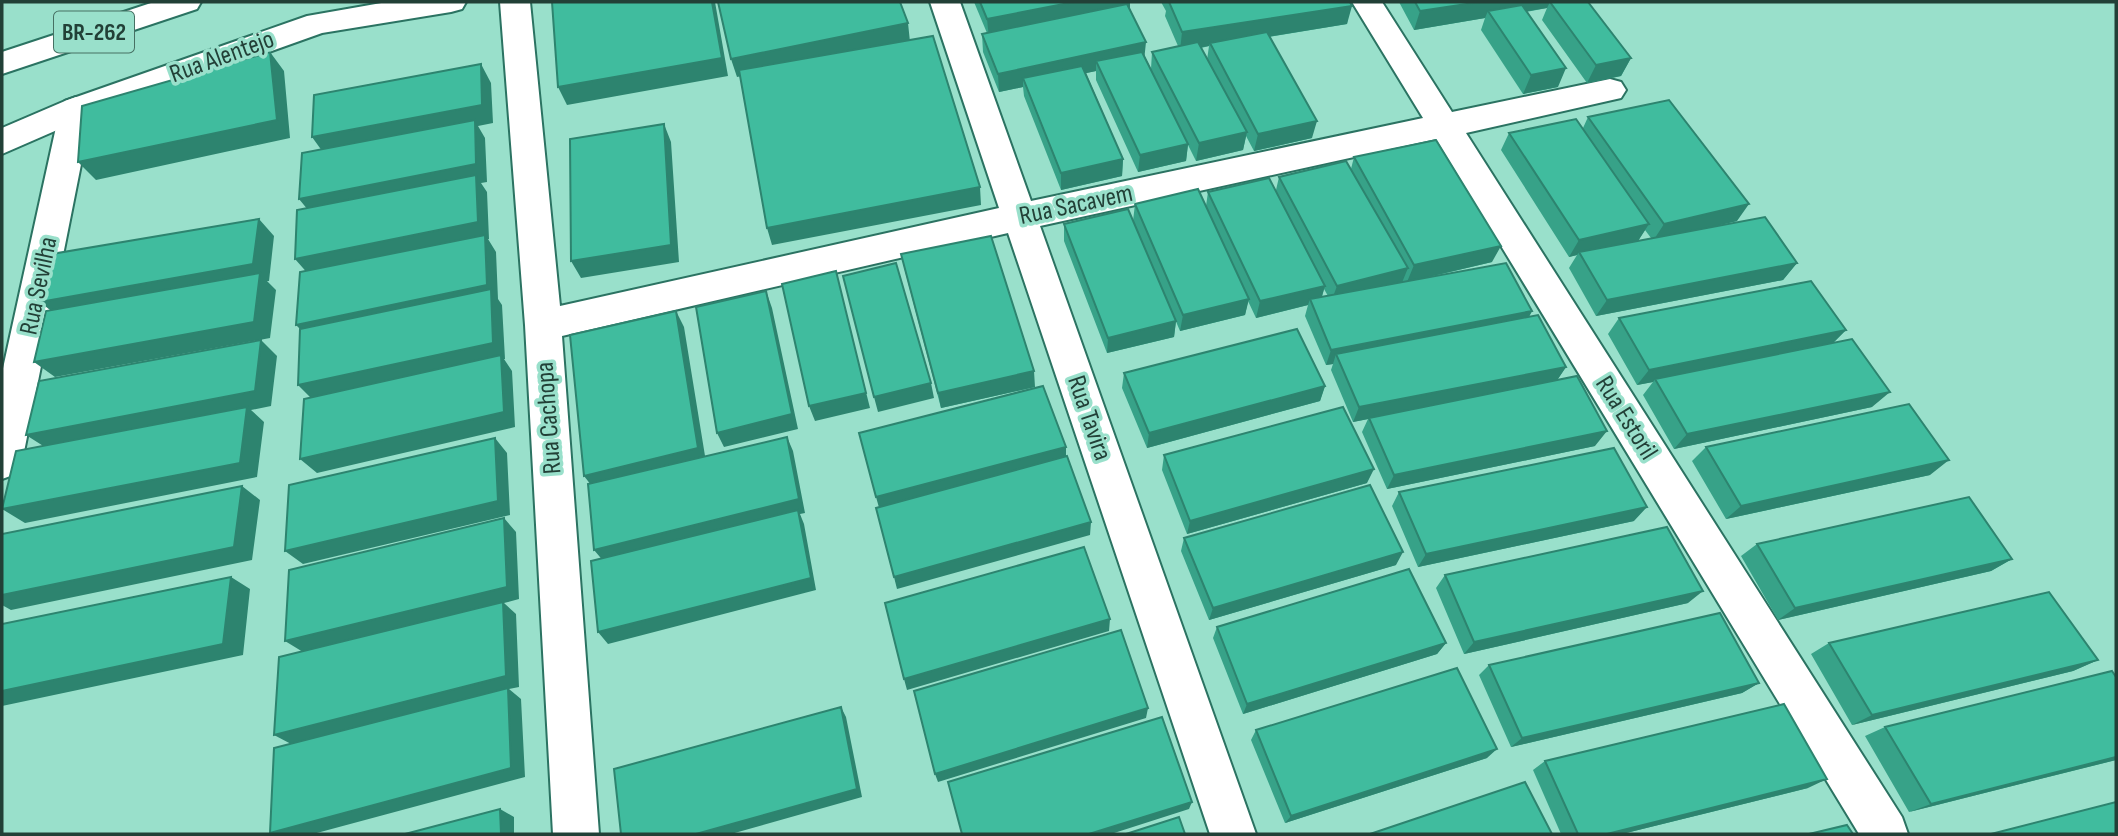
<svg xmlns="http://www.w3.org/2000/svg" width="2118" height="836" font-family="'Sofia Sans Condensed',sans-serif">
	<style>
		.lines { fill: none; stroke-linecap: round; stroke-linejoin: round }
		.street-casing { stroke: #2b7362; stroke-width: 4 }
		.secondary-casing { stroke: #2b7362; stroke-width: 4 }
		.highway-casing { stroke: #2b7362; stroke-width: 4 }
		.street { fill: #fff; fill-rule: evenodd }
		.secondary { fill: #fff; fill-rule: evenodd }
		.highway { fill: #fff; fill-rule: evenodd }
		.wall { fill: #37a288; fill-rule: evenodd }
		.shaded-wall { fill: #2d846f }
		.building { fill: #40bc9e; stroke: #2d846f; stroke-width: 2 }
		.labels { text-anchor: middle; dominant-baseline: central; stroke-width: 7; stroke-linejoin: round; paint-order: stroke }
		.shield { fill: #99e0cb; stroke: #467063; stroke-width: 2 }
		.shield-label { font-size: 24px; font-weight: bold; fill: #224037 }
		.street-label { font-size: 26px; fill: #224037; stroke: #99e0cb }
	</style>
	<rect width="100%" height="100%" fill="#99e0cb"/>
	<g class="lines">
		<defs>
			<path id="street" d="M500 2H530L560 306 999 208 930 2H960L1031 201 1423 118 1352 2H1382L1452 112 1610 79 1621 82 1626 90 1621 98 1466 133 1902 817 1908 834H1859L1436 139 1040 226 1256 834H1210L1008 233 562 336 599 834H553L525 325Z
				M76 97 87 101 92 109 22 462 16 474 2 479V373L60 109 65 101Z"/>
			<path id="secondary" d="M387 2H466L462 9 451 12 322 33 87 117 2 154V128L65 101 307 16Z"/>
			<path id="highway" d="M154 2H201L197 9 2 74V52Z"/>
		</defs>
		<use href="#street" class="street-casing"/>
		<use href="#secondary" class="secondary-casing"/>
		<use href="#highway" class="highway-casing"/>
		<use href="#street" class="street"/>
		<use href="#secondary" class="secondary"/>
		<use href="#highway" class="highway"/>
	</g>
	<path class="wall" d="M974 2H1130L1129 9 1145 57 1151 69 1152 52 1178 46 1165 16 1166 11 1161 2H1350L1347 24 1269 37 1312 138 1254 151 1246 136 1243 150 1196 161 1188 145 1186 161 1138 172 1096 80V71L1086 73 1123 159 1122 176 1061 190 1024 96 1023 87 999 92 983 52 982 34 987 33ZM1209 46 1207 60 1201 48Z
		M1399 2H1588L1631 58 1621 76 1587 83 1542 20 1547 8 1526 12 1558 87 1523 94 1481 30 1485 18 1414 30Z
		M1588 117 1737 221 1708 228 1797 263 1783 280 1596 316 1569 268 1577 255 1569 257 1501 150 1509 133 1583 128ZM1645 230 1651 238 1638 241Z
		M1354 157 1492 262 1425 278 1532 311 1529 317 1566 367 1557 380 1595 446 1387 489 1362 432 1368 419 1353 422 1331 370 1333 364 1326 365 1305 316 1308 305 1256 318 1248 301 1245 315 1180 331 1149 258 1176 321 1174 337 1107 353 1064 241V224L1133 221 1135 204 1206 206 1208 192 1276 190 1279 177 1351 169ZM1324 289 1328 296 1322 297Z
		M901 254 1035 387 941 408 905 271Z
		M1619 318 1846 330 1832 344 1872 407 1674 449 1643 395 1653 382 1637 385 1608 334Z
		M1124 373 1325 386 1320 401 1147 448 1122 388Z
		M1706 447 1930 475 1726 519 1692 461Z
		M1164 455 1367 483 1187 534 1162 470Z
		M1399 492 1634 521 1418 567 1392 506Z
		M1184 538 1396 565 1209 620 1181 551Z
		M1757 544 2012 559 1991 571 1778 620 1741 556Z
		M1445 575 1688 603 1464 654 1436 588Z
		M1217 627 1446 643 1437 654 1243 714 1213 638Z
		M1829 643 2098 660 2073 671 1852 725 1811 654Z
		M1489 665 1759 683 1742 693 1511 747 1479 675Z
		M2116 677V760L1909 812 1865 736 1885 727Z
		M1256 730 1487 758 1285 823 1251 740Z
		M1545 761 1808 788 1622 834H1561L1533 770Z"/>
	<path class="shaded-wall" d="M712 2H715L728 76 567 105 558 87Z
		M1074 2H1130V9L989 38 987 19Z
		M1480 2H1550L1547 8 1492 17 1488 11 1485 18 1414 30 1420 11Z
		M1352 6 1347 24 1211 46 1210 43 1209 46 1180 51 1182 32Z
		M908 23 910 42 737 77 731 59Z
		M1146 42 1144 61H1096V71L1026 86 1023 78V87L999 92 998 74Z
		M270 52 284 71 290 138 96 180 78 162Z
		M1631 58 1621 76 1587 83 1596 65Z
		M481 64 491 83 493 123 478 126 485 138 487 182 481 183 487 192 489 239H488L496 252 498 299 502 305 505 359H504L512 371 515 427 317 473 300 459 313 400 298 385 312 341 296 325 310 276 295 259 313 216 299 199 325 155 312 137Z
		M1566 68 1558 87 1523 94 1531 75Z
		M1317 121 1312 138 1254 151 1258 134Z
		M664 124 671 142 679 262 581 278 571 261Z
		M1247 132 1243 150 1196 161 1199 143Z
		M1188 144 1186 161 1138 172 1140 155Z
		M1123 159 1122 176 1061 190V173Z
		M980 187 981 205 772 245 767 228Z
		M1749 204 1737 221 1653 241 1664 224Z
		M259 219 274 236 269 281H267L276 290 270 338 55 377 34 362 60 318 40 302Z
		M1649 224 1638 241 1579 252 1577 255 1569 257 1579 240Z
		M1501 246 1492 262 1407 282 1414 265Z
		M1797 263 1783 280 1596 316 1607 300Z
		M1408 268 1401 285 1331 302 1337 286Z
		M1325 286 1320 302 1310 299 1308 305 1256 318 1260 301Z
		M840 288 870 408 815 421 809 406Z
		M766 291 772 308 798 429 724 447 717 433Z
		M1249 299 1245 315 1180 331 1183 315Z
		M676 311 684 327 706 462 595 490 584 476Z
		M1532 311 1523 327 1336 354 1333 364 1326 365 1331 350Z
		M1176 321 1174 337 1107 353 1108 338Z
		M1846 330 1830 346 1655 379 1653 382 1637 385 1649 370Z
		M261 340 277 356 271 406 251 410 264 422 257 477 25 523 2 509 48 449 26 435Z
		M1566 367 1556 382 1353 422 1359 407Z
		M1034 371 1035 387 941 408 938 393Z
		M931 383 934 398 878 412 874 397Z
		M1325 386 1320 401 1147 448 1149 433Z
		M1890 392 1872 407 1674 449 1687 434Z
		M1607 431 1595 446 1387 489 1394 475Z
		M787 437 793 451 805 513 800 514 804 524 816 590 608 644 598 632 605 563 594 550Z
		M495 438 507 453 510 515 303 564 285 551Z
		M1066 447V461L880 511 876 497Z
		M1949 460 1930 475 1726 519 1741 506Z
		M1374 469 1367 483 1187 534 1190 521Z
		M242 486 260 500 252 560 11 610 2 605V595Z
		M1647 507 1634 521 1418 567 1426 554Z
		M504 518 516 532 519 599 504 603 516 614 519 687 509 689 521 699 525 777 313 834 270 833 293 745 274 735 303 652 285 641Z
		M1091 522 1090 535 897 589 894 577Z
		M1403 552 1396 565 1209 620 1213 608Z
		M2012 559 1991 571 1778 620 1795 608Z
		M231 577 250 589 243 655 2 706V691Z
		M1703 591 1688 603 1464 654 1474 642Z
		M1110 619 1109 631 907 690 904 679Z
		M1446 643 1437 654 1243 714 1247 704Z
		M2098 660 2073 671 1852 725 1872 715Z
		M1759 683 1742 693 1511 747 1522 738Z
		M841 707 846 717 862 797 731 834H696Z
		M1148 708 1146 718 938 782 935 774Z
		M1497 749 1487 758 1285 823 1291 816Z
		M2116 757V760L1909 812 1931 804Z
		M1827 779 1808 788 1622 834H1607Z
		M1192 802 1189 809 1111 834H1089Z
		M500 809 514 817V834H501Z"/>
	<path class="building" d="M552 2H712L722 58 558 87Z
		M718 2H900L908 23 731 59Z
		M980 2H1074L987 19Z
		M1169 2H1350L1352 6 1182 32Z
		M1415 2H1480L1420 11Z
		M1550 2H1588L1631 58 1596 65Z
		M1127 4 1146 42 998 74 982 34Z
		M1522 5 1566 68 1531 75 1488 11Z
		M1267 32 1317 121 1258 134 1210 43Z
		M933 36 980 187 767 228 739 70Z
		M1198 42 1247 132 1199 143 1152 52Z
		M270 52 277 120 78 162 82 106Z
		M1142 52 1188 144 1140 155 1096 61Z
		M481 64 482 105 312 137 314 95Z
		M1082 66 1123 159 1061 173 1023 78Z
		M1669 100 1749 204 1664 224 1588 117Z
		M1576 119 1649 224 1579 240 1509 133Z
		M475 120 476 164 299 199 302 153Z
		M664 124 671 245 571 261 570 139Z
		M1436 140 1501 246 1414 265 1354 157Z
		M1346 161 1408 268 1337 286 1279 177Z
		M476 175 478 222 295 259 297 210Z
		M1269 178 1325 286 1260 301 1208 192Z
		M1198 189 1249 299 1183 315 1135 204Z
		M1128 209 1176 321 1108 338 1064 224Z
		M1765 217 1797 263 1607 300 1579 252Z
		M259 219 253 264 40 302 52 254Z
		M485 235 487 285 296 325 300 272Z
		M991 236 1034 371 938 393 901 254Z
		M896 263 931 383 874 397 843 276Z
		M1506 263 1532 311 1331 350 1310 299Z
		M836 271 866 393 809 406 782 284Z
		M260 273 254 322 34 362 46 311Z
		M1811 281 1846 330 1649 370 1619 318Z
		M491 289 493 343 298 385 300 329Z
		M766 291 792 414 717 433 696 307Z
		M676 311 698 448 584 476 570 335Z
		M1538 315 1566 367 1359 407 1336 354Z
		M1297 329 1325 386 1149 433 1124 373Z
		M1852 339 1890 392 1687 434 1655 379Z
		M261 340 255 391 26 435 39 381Z
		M501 355 504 412 300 459 304 399Z
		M1577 376 1607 431 1394 475 1369 418Z
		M1043 386 1066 447 876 497 859 433Z
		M1909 404 1949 460 1741 506 1706 447Z
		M247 407 240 463 2 509 16 451Z
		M1343 407 1374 469 1190 521 1164 455Z
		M787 437 799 499 594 550 588 484Z
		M495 438 498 501 285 551 289 485Z
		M1614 448 1647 507 1426 554 1399 492Z
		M1067 456 1091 522 894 577 876 508Z
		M1370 485 1403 552 1213 608 1184 538Z
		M242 486 234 547 2 595V534Z
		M1969 497 2012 559 1795 608 1757 544Z
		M798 510 811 578 598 632 591 561Z
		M504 518 507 587 285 641 289 570Z
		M1667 527 1703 591 1474 642 1445 575Z
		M1084 547 1110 619 904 679 885 603Z
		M1409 569 1446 643 1247 704 1217 627Z
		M231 577 223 644 2 691V624Z
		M2049 592 2098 660 1872 715 1829 643Z
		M503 602 506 676 274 735 279 657Z
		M1720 613 1759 683 1522 738 1489 665Z
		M1121 630 1148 708 935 774 914 691Z
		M1457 668 1497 749 1291 816 1256 730Z
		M2112 671 2116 677V757L1931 804 1885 727Z
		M508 688 511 768 270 833 274 748Z
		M1784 704 1827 779 1607 834H1578L1545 761Z
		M841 707 857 789 696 834H621L614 769Z
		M1162 717 1192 802 1089 834H962L948 782Z
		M1525 782 1552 834H1370Z
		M2116 802V834H1991Z
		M500 809 501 834H405Z
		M1179 817 1185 834H1126Z
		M1847 825 1853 834H1809Z"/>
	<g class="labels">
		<rect class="shield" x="54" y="11.5" width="80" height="41" rx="5"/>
		<g class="shield-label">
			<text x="94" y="32">BR-262</text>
		</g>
		<g class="street-label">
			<text transform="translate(222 57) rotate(-20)">Rua Alentejo</text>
			<text transform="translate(1076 205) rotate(-12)">Rua Sacavem</text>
			<text transform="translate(39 286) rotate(-78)">Rua Sevilha</text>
			<text transform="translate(549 418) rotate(-94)">Rua Cachopa</text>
			<text transform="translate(1089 418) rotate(71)">Rua Tavira</text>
			<text transform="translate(1626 418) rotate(58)">Rua Estoril</text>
		</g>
	</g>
	<rect width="2118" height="836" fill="none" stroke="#224037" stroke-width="7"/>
</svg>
